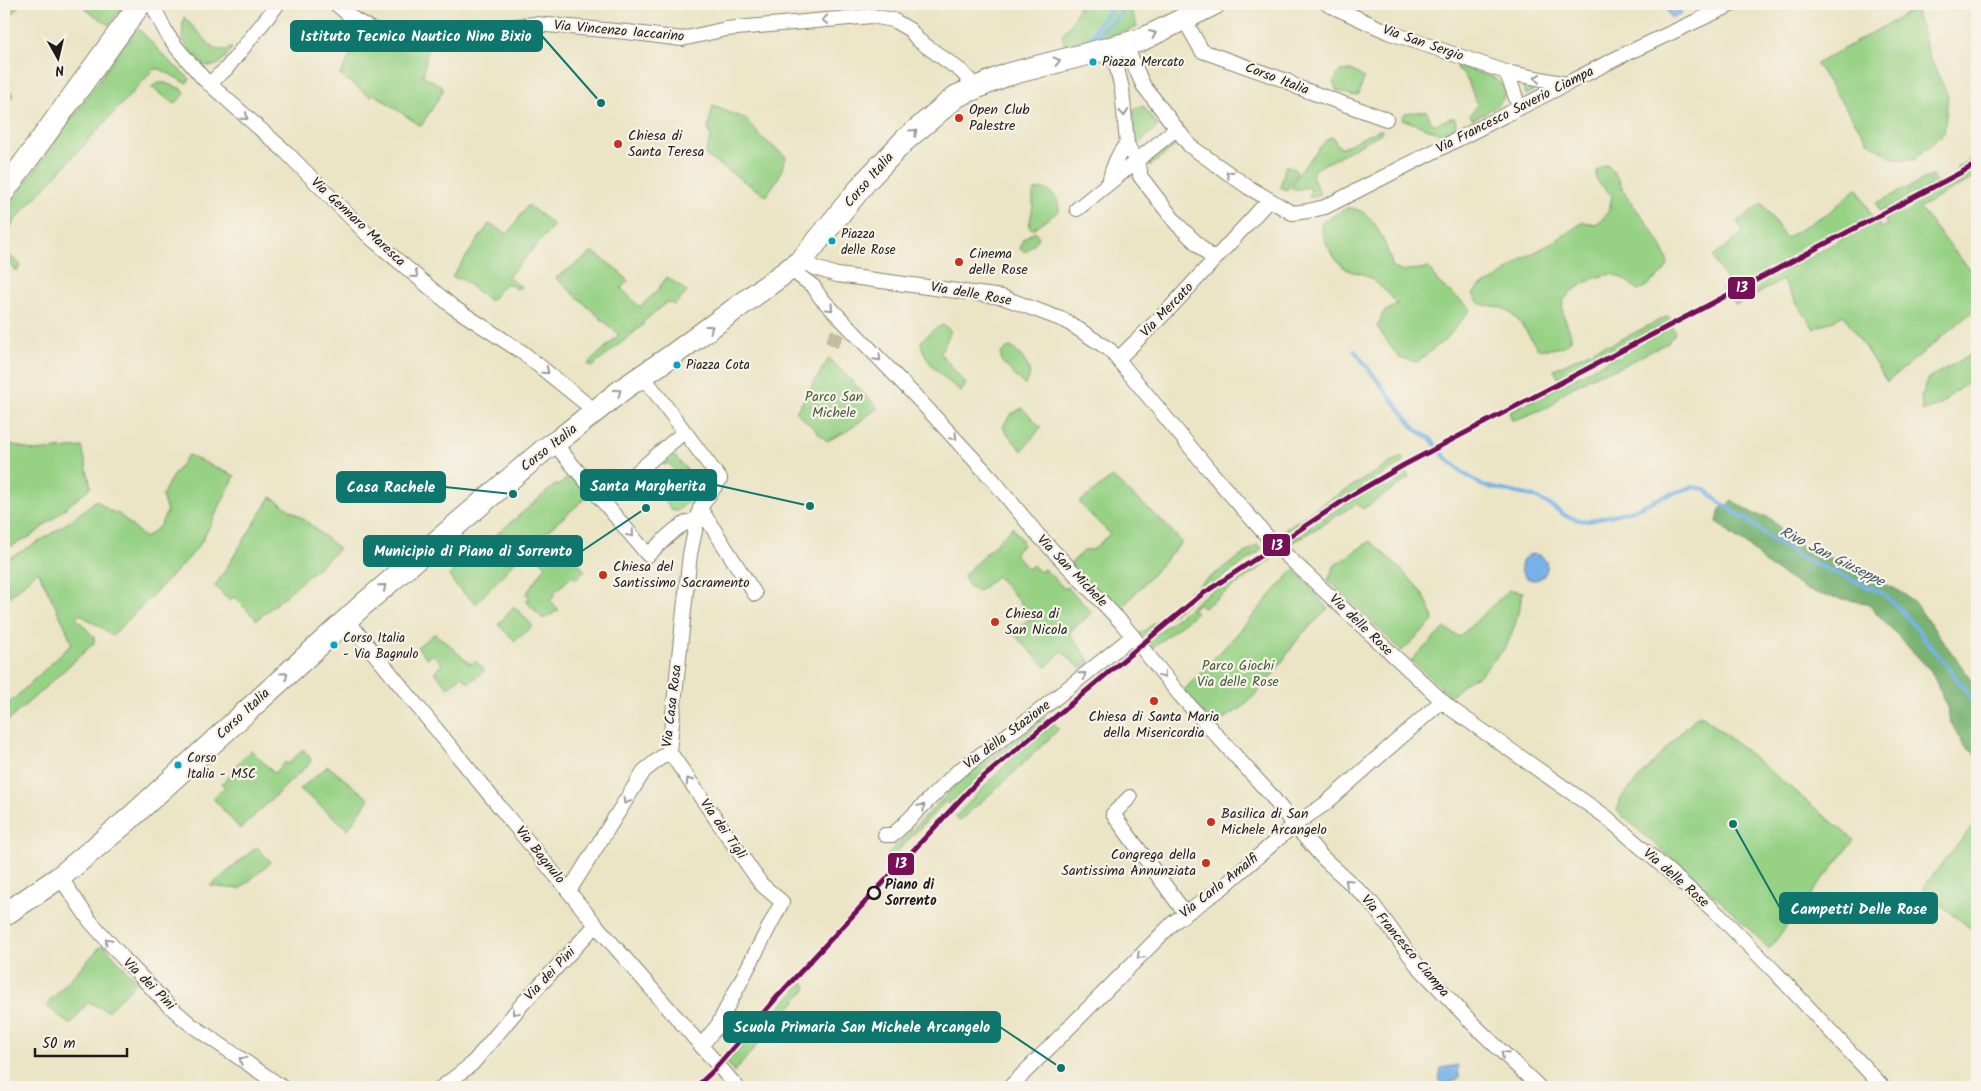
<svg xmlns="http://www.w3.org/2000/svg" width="1981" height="1091" font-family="Kalam,sans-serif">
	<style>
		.green { fill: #96d184; stroke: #597650 }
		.forest { fill: #78b372; stroke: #4a6847 }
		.water { fill: #76b2e8; stroke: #496782 }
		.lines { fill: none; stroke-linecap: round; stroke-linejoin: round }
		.stream { stroke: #76b2e8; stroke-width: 4 }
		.minor-tunnel { stroke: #c2bca3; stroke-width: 14; stroke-dasharray: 14 7; stroke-linecap: butt }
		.minor-casing { stroke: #848070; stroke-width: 16 }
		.primary-casing { stroke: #848070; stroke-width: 24 }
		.minor { stroke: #fff; stroke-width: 14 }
		.primary { stroke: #fff; stroke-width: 22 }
		.rail-1-casing { stroke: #f7f3e8; stroke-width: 9 }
		.rail-1 { stroke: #751056; stroke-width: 5 }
		.oneway { stroke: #999 }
		.bus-dot { fill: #01a2c5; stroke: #f7f3e8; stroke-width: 2 }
		.poi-dot { fill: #c8321e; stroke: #f7f3e8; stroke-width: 2 }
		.stop-dot { fill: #f7f3e8; stroke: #1c1c1c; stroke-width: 2.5 }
		.labels { text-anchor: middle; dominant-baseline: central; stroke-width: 4.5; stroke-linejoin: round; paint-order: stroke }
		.bus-label { font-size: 13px; fill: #1c1c1c; stroke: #f7f3e8; text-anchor: start }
		.street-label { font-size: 14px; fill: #1c1c1c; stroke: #f7f3e8 }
		.poi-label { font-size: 14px; fill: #1c1c1c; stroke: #f7f3e8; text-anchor: start }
		.park-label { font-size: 14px; fill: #475b40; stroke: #f7f3e8 }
		.stop-label { font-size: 14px; font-weight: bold; fill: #1c1c1c; stroke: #f7f3e8; text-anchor: start }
		.water-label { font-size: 15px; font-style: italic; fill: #40586e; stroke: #f7f3e8 }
		.leader { fill: none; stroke: #0f766e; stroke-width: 2 }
		.callout-dot { fill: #0f766e; stroke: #f7f3e8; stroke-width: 2 }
		.callout { fill: #0f766e; stroke: #0f766e; stroke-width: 2 }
		.callout-label { font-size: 15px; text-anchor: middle; font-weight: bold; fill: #fff }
		.line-badge { stroke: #f7f3e8; stroke-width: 2 }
		.badge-label { font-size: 14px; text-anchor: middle; font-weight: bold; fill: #fff }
	</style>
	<rect width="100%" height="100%" fill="#f7f3e8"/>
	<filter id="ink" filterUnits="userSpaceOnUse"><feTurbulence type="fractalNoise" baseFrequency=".02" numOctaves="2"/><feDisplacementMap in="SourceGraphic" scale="10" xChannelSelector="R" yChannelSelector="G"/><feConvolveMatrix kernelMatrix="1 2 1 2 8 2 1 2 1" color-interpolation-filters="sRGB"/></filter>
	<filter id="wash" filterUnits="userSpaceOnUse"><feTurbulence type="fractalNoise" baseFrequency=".0096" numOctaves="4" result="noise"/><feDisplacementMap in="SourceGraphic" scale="20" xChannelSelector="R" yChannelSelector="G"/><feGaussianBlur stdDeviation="1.12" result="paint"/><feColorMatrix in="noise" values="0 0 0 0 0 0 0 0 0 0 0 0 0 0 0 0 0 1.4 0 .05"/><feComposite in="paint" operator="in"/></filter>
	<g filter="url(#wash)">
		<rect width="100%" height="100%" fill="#ebe4c5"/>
		<path class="green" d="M4 4H20L4 26Z
			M89 4H125L109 25 85 9Z
			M1080 4H1140L1131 8 1137 27 1121 34 1065 47 1062 34 1070 26Z
			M1915 9 1929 56 1948 96 1944 133 1914 160 1890 157 1868 141 1816 64Z
			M184 17 214 49 224 50 232 48C228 53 223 62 216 65 203 71 189 52 184 41 181 33 183 25 184 17Z
			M137 27 168 60 190 79 189 81 186 83 160 69H154L14 221 4 240V213Z
			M362 34 391 42 429 41 423 76 442 86 443 91 421 126 374 94 371 97 340 75Z
			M1456 65 1494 78C1521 98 1489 111 1473 119L1470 115 1478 105C1471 93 1470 76 1457 70Z
			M1340 71H1353L1364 78 1359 94 1353 96 1336 90 1334 82Z
			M1522 82 1540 85 1541 86 1526 95Z
			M159 83H165L182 89 185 94 175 104 151 87Z
			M4 86 14 94 4 108Z
			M713 106 746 119 761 137 786 157 779 177 766 196 705 155 711 137 708 127Z
			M1143 106 1158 126 1138 144 1135 141 1133 111 1137 107Z
			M1426 111 1433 124C1441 124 1447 117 1455 118L1456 127 1440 135 1439 133 1402 119 1405 113Z
			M1378 130H1382L1381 133 1314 170 1312 176 1319 191V195L1308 197 1311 192 1309 187 1294 190 1291 188 1297 174 1328 138 1333 137 1338 146 1342 148Z
			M1170 145 1175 146 1150 166V161Z
			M1977 155V162L1958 171 1957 167Z
			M1286 165 1297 171 1287 190 1280 187Z
			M1607 165C1617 173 1620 184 1626 195 1641 217 1663 239 1668 265L1663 273 1642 289 1638 290C1630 284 1624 278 1615 275 1603 271 1566 290 1563 303 1559 315 1572 328 1571 340 1561 350 1551 349 1538 349 1528 335 1518 315 1502 308 1488 303 1480 310 1473 294L1479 287 1498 278 1522 259 1554 242 1583 222 1596 224C1609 215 1609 211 1612 196L1596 180C1596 170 1598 168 1607 165Z
			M1977 168V176L1919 208 1977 278V308L1887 382 1844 315 1814 329 1782 280 1736 305 1729 299 1876 221 1881 228 1887 225 1883 217Z
			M1932 176 1937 183 1880 212 1876 203Z
			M1857 188 1872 216 1724 293 1722 288 1728 284 1713 257 1744 232 1737 222 1762 203 1786 238 1832 210Z
			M1044 189C1054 193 1059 199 1059 211L1033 229 1029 227 1033 206V194L1035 190Z
			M528 205 554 225 508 277 521 287 517 289 506 283 490 301 463 280 452 277 489 224 508 234Z
			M1347 208C1375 207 1386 246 1393 267L1400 271 1429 268 1438 282 1471 309 1446 339 1417 362 1399 358 1377 327 1383 313 1397 304C1392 296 1374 279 1365 275 1361 273 1355 273 1350 271 1334 264 1322 239 1321 223Z
			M1035 231 1039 238 1026 252 1020 249 1023 239Z
			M4 251 21 265 17 271 9 264 4 270Z
			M593 252 619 271 628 281 621 288 640 307 656 292 667 277 688 292 674 305 667 302 643 322V325L592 367 588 364 619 335 556 278Z
			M1668 316 1672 320 1559 379 1554 369 1606 344 1608 346Z
			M943 325 950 330V334L940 353 966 384 961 392C945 378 923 363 921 341L933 330Z
			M1672 327 1675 333 1668 342 1659 347 1616 369 1599 373 1561 394 1552 405 1518 419 1512 420 1509 412Z
			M1977 343V375L1936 407 1922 412 1921 397 1928 378 1972 354Z
			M1011 347C1019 353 1033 368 1029 378 1028 381 1026 383 1024 385L1001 361V353L1007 348Z
			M829 358 878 408 847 431 827 441 796 412Z
			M1022 408 1041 427 1022 451 1005 431 1003 426 1010 415Z
			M4 442 34 451 82 447 91 487 33 535 4 550Z
			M673 454 687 470 677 479 675 477 678 474 668 463 665 466 663 464Z
			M188 455 235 476 202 541 189 558 112 636C101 626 91 622 80 614L76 618 94 637V643L8 721 4 716V708L72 644 65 626 38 571 4 602V560C38 544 67 525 96 500L110 511 119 514 145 538 159 527 167 512 162 496 170 480Z
			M1401 457 1404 460 1403 463 1304 523 1302 522 1283 534 1281 532 1327 501Z
			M1405 468 1409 478 1363 509 1356 504 1294 542 1292 540 1307 530V528Z
			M571 475 588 496 545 533 550 538 554 534 585 571 576 579 572 576 553 594 555 596 550 600 559 610 543 619 526 601 530 598 526 594 546 566 528 547 476 604 456 586 449 575 556 484 558 486Z
			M1112 477 1163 522 1182 542 1117 613 1068 566 1085 550H1093L1110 534 1079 503Z
			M674 491 694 494V496L677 511H673L664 500Z
			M271 497 305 520 339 549 257 620 234 597 229 601 215 586Z
			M1012 527 1023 541 1021 542 1023 545 1014 553 1028 569 1033 565 1040 572 1044 569 1065 589 1067 587 1092 613 1069 632 1090 662 1081 669 1062 651 1046 667 1013 634 1029 618 1035 623 1021 603 997 576 979 591 969 587 964 575Z
			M1370 541C1392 562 1430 590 1433 621L1402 651 1328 580 1335 565Z
			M1258 544 1262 548 1259 550V552L1193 598 1189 592Z
			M1269 555 1271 560 1203 608 1199 603 1192 609 1196 613 1151 649 1145 646 1150 642 1149 640 1203 597 1262 557 1264 558Z
			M1293 570 1296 571 1328 609 1300 636 1274 673 1258 692 1240 709 1214 724 1183 691 1229 643Z
			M1509 590 1523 592 1515 625 1506 647 1479 676 1470 679 1450 696 1411 660 1445 628 1459 637Z
			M1185 601 1187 602 1141 639 1138 635Z
			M514 606 533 626 515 641 498 625Z
			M434 634 445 641 470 664 476 661 485 670 469 683 462 676 448 687 434 672 442 664 433 654 427 658 417 647Z
			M1698 716H1703L1854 840 1769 949 1726 906 1617 811 1619 800 1687 726Z
			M1046 717 1048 719 1000 758 950 805 946 801 891 858 888 854 962 779Z
			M1054 723 1058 730 1005 781 959 821 955 817 1019 751Z
			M303 749 311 759 310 763 240 829 213 798 225 787 222 783 238 768 236 765 251 750 274 773 285 762 288 764Z
			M328 766 369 799 348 829 300 789Z
			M1977 821V934L1922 889Z
			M257 847 271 862 240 889 210 886Z
			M103 944 137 982 108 1011 88 1002 70 1025 46 1005Z
			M803 983 807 986 806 989 734 1072 726 1061Z"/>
		<path class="forest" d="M1733 501 1754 514 1769 517 1792 540 1817 555 1848 562 1875 574 1885 584 1901 592 1914 602 1977 687V755L1964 746 1950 721 1946 703 1931 671 1867 603 1826 596 1807 590 1764 563 1749 546 1733 536 1717 522 1720 509Z"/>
		<path class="water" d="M1664 4H1677L1682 13 1671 18Z
			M1521 567a13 13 0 1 1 26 0a13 13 0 1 1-26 0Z
			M1458 1065 1459 1078 1445 1086 1439 1081 1441 1068Z"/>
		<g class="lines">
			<path class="stream" d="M1093 35C1097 22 1109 16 1113 4
				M1089 41 1121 14 1122 4
				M1354 350 1415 429 1431 439 1444 456 1463 473 1483 486 1532 496 1547 503 1566 516 1579 520 1589 521 1633 510 1662 497 1692 487 1705 489 1719 502 1746 519 1771 539 1806 560 1882 593 1899 608 1914 626 1956 677 1977 707"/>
		</g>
	</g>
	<g filter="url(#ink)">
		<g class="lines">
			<path class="minor-tunnel" d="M831 345 842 325"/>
			<defs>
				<path id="minor" d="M150 4 154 8 167 34 177 48 204 79 286 152 371 238 453 307 522 352 595 411
					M336 4 355 20 371 29 393 34 418 35 536 24 627 32 682 39 726 29 872 16 893 20 910 30 918 40 961 71 976 87
					M1327 4 1388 32 1506 72 1567 84
					M1184 19 1202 51 1287 81 1297 87 1386 119
					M1125 44 1143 85 1190 146 1248 187 1292 213 1308 211 1325 207 1621 56 1733 4
					M1112 48 1122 89 1127 144 1140 170V176L1177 224 1214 260
					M1506 72 1513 89 1519 108
					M209 84 226 69 278 4
					M1109 183C1112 169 1117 154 1127 144
					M1077 209 1176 129
					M802 260 815 268 837 275 1002 297 1066 321 1110 350 1210 471 1272 542 1450 708 1605 816 1719 915 1777 974 1883 1087
					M790 269 814 287 820 297 921 402 993 480 1038 535 1121 622 1180 695 1270 794 1294 825 1323 858 1371 902 1417 965 1474 1025 1539 1087
					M1118 359 1170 308 1269 200
					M554 443 648 555C661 544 679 521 697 520
					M603 501 684 432
					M700 508 755 594
					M347 620 596 925 737 1087
					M669 751 761 884 782 902 718 1025 701 1046
					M1130 797 1113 814 1185 913
					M885 835H893L957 772 1033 716 1133 636
					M60 877 90 921 124 959 166 1003 190 1024 282 1087
					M569 891 644 771 669 751 690 554 700 508 720 479 643 376
					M442 1087 472 1064 524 1002 596 925
					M1010 1087 1174 922 1222 888 1294 825 1325 804 1442 701"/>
				<path id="primary" d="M4 191 140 4
					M4 915 60 877 128 820 365 603 545 449 559 440 623 389 670 357 802 260 866 181 905 140 957 96 1006 75 1141 40 1214 4"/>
			</defs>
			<use href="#minor" class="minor-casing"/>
			<use href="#primary" class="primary-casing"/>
			<use href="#minor" class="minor"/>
			<use href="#primary" class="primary"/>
			<defs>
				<path id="rail-1" d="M696 1087 713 1071 778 996 974 785 1201 595 1352 495 1404 465 1977 164"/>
			</defs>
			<use href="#rail-1" class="rail-1-casing"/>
			<use href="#rail-1" class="rail-1"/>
		</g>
		<defs><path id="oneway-chevron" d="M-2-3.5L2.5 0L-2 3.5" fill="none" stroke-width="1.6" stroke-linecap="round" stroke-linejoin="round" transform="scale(1.25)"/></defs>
		<g class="oneway">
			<use href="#oneway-chevron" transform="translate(825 20) rotate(175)"/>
			<use href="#oneway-chevron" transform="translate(1153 34) rotate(-25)"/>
			<use href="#oneway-chevron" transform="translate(1057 61) rotate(-14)"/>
			<use href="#oneway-chevron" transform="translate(1537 78) rotate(-172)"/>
			<use href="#oneway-chevron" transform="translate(1124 113) rotate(85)"/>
			<use href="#oneway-chevron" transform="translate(245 117) rotate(41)"/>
			<use href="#oneway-chevron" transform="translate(914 132) rotate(-42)"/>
			<use href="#oneway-chevron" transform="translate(1229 174) rotate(-145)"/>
			<use href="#oneway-chevron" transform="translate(415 275) rotate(40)"/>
			<use href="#oneway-chevron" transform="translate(830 308) rotate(47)"/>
			<use href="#oneway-chevron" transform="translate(710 328) rotate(-36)"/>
			<use href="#oneway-chevron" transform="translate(878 358) rotate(46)"/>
			<use href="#oneway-chevron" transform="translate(546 371) rotate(39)"/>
			<use href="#oneway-chevron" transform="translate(618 392) rotate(-36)"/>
			<use href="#oneway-chevron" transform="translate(954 437) rotate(47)"/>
			<use href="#oneway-chevron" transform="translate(631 534) rotate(49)"/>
			<use href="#oneway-chevron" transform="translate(383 587) rotate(-41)"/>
			<use href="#oneway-chevron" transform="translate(285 675) rotate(-42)"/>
			<use href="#oneway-chevron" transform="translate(1083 675) rotate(-40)"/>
			<use href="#oneway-chevron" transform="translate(1163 675) rotate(50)"/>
			<use href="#oneway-chevron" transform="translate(689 781) rotate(-125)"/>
			<use href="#oneway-chevron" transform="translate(626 801) rotate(121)"/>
			<use href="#oneway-chevron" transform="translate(922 807) rotate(-45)"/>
			<use href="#oneway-chevron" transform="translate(1348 882) rotate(-138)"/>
			<use href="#oneway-chevron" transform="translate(108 941) rotate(-131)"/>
			<use href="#oneway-chevron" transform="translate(1140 956) rotate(135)"/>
			<use href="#oneway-chevron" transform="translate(515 1012) rotate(130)"/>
			<use href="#oneway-chevron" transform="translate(1504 1054) rotate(-136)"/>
			<use href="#oneway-chevron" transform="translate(242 1060) rotate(-146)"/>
		</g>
	</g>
	<g class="bus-dot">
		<circle cx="1093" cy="62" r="4.5"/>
		<circle cx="832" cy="241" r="4.5"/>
		<circle cx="677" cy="365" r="4.5"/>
		<circle cx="334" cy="645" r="4.5"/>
		<circle cx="178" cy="765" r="4.5"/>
	</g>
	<g class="poi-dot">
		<circle cx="959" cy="118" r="5"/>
		<circle cx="618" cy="144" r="5"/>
		<circle cx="959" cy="262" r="5"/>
		<circle cx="603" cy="575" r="5"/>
		<circle cx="995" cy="622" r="5"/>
		<circle cx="1154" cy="701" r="5"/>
		<circle cx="1211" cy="822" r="5"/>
		<circle cx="1206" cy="863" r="5"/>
	</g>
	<circle class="stop-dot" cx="874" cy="893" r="6"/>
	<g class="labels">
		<g class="bus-label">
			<text x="1102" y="62">Piazza Mercato</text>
			<text x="841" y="234">Piazza<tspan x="841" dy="16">delle Rose</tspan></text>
			<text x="686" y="365">Piazza Cota</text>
			<text x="343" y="638">Corso Italia<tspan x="343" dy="16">- Via Bagnulo</tspan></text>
			<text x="187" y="758">Corso<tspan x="187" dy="16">Italia - MSC</tspan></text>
		</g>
		<g class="street-label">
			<text transform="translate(619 31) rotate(5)">Via Vincenzo Iaccarino</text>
			<text transform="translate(1423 43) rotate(19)">Via San Sergio</text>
			<text transform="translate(1277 79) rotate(21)">Corso Italia</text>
			<text transform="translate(1515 110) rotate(-27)">Via Francesco Saverio Ciampa</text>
			<text transform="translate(869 180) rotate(-49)">Corso Italia</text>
			<text transform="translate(358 222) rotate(43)">Via Gennaro Maresca</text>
			<text transform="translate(971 294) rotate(10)">Via delle Rose</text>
			<text transform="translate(1167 310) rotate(-46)">Via Mercato</text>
			<text transform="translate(549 448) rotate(-38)">Corso Italia</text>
			<text transform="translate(1072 571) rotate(46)">Via San Michele</text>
			<text transform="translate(1361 625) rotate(44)">Via delle Rose</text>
			<text transform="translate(672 706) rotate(-83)">Via Casa Rosa</text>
			<text transform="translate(243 714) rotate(-43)">Corso Italia</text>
			<text transform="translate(1007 735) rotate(-37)">Via della Stazione</text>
			<text transform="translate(723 829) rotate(55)">Via dei Tigli</text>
			<text transform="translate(540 855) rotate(51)">Via Bagnulo</text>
			<text transform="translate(1676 878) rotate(41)">Via delle Rose</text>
			<text transform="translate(1219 886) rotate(-38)">Via Carlo Amalfi</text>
			<text transform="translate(1405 946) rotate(50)">Via Francesco Ciampa</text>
			<text transform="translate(550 974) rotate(-47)">Via dei Pini</text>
			<text transform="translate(149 984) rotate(45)">Via dei Pini</text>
		</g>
		<g class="poi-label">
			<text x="969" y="110">Open Club<tspan x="969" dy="16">Palestre</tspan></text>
			<text x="628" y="136">Chiesa di<tspan x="628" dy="16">Santa Teresa</tspan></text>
			<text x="969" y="254">Cinema<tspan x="969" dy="16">delle Rose</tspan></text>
			<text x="613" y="567">Chiesa del<tspan x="613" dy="16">Santissimo Sacramento</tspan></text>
			<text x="1005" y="614">Chiesa di<tspan x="1005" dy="16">San Nicola</tspan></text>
			<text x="1154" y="717" text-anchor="middle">Chiesa di Santa Maria<tspan x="1154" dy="16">della Misericordia</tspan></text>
			<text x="1221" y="814">Basilica di San<tspan x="1221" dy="16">Michele Arcangelo</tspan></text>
			<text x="1196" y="855" text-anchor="end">Congrega della<tspan x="1196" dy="16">Santissima Annunziata</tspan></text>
		</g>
		<g class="park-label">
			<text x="834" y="397">Parco San<tspan x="834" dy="16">Michele</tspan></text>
			<text x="1238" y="666">Parco Giochi<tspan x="1238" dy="16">Via delle Rose</tspan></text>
		</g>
		<g class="stop-label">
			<text x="885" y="885">Piano di<tspan x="885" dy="16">Sorrento</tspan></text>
		</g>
		<g class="water-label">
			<text transform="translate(1832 557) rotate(27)">Rivo San Giuseppe</text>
		</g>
	</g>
	<path class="leader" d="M601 103L542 36M810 506L716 485M513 494L445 487M646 508L582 551M1733 824L1780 908M1061 1068L1000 1027"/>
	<g class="callout-dot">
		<circle cx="601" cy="103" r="5"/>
		<circle cx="810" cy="506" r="5"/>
		<circle cx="513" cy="494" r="5"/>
		<circle cx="646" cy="508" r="5"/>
		<circle cx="1733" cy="824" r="5"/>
		<circle cx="1061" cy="1068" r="5"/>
	</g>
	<g class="callout">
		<rect x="291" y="21" width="251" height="30" rx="5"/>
		<rect x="581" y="470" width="135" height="30" rx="5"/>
		<rect x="337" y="472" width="108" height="30" rx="5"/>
		<rect x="364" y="536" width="218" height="30" rx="5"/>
		<rect x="1780" y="893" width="157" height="30" rx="5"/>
		<rect x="724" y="1012" width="276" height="30" rx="5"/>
	</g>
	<g class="callout-label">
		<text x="416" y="41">Istituto Tecnico Nautico Nino Bixio</text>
		<text x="648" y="491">Santa Margherita</text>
		<text x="391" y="492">Casa Rachele</text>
		<text x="473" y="556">Municipio di Piano di Sorrento</text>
		<text x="1859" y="914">Campetti Delle Rose</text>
		<text x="862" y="1032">Scuola Primaria San Michele Arcangelo</text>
	</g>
	<g class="line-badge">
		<rect x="1727" y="276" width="29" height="24" rx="5" fill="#751056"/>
		<rect x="1262" y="533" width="29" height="24" rx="5" fill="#751056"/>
		<rect x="887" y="852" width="28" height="24" rx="5" fill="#751056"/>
	</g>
	<g class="badge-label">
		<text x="1742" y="292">13</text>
		<text x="1277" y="550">13</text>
		<text x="901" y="868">13</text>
	</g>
	<rect width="1981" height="1091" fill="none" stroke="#f7f3e8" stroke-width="20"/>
	<g transform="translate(58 58) rotate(172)" stroke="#f7f3e8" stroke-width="4" paint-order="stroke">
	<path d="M0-4L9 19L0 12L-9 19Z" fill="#1c1c1c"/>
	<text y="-8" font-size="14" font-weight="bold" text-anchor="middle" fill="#1c1c1c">N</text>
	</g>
	<path d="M35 1048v8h92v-8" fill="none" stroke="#1c1c1c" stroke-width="2.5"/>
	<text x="42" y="1048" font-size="15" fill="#1c1c1c" stroke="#f7f3e8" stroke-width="4" paint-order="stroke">50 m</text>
</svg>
